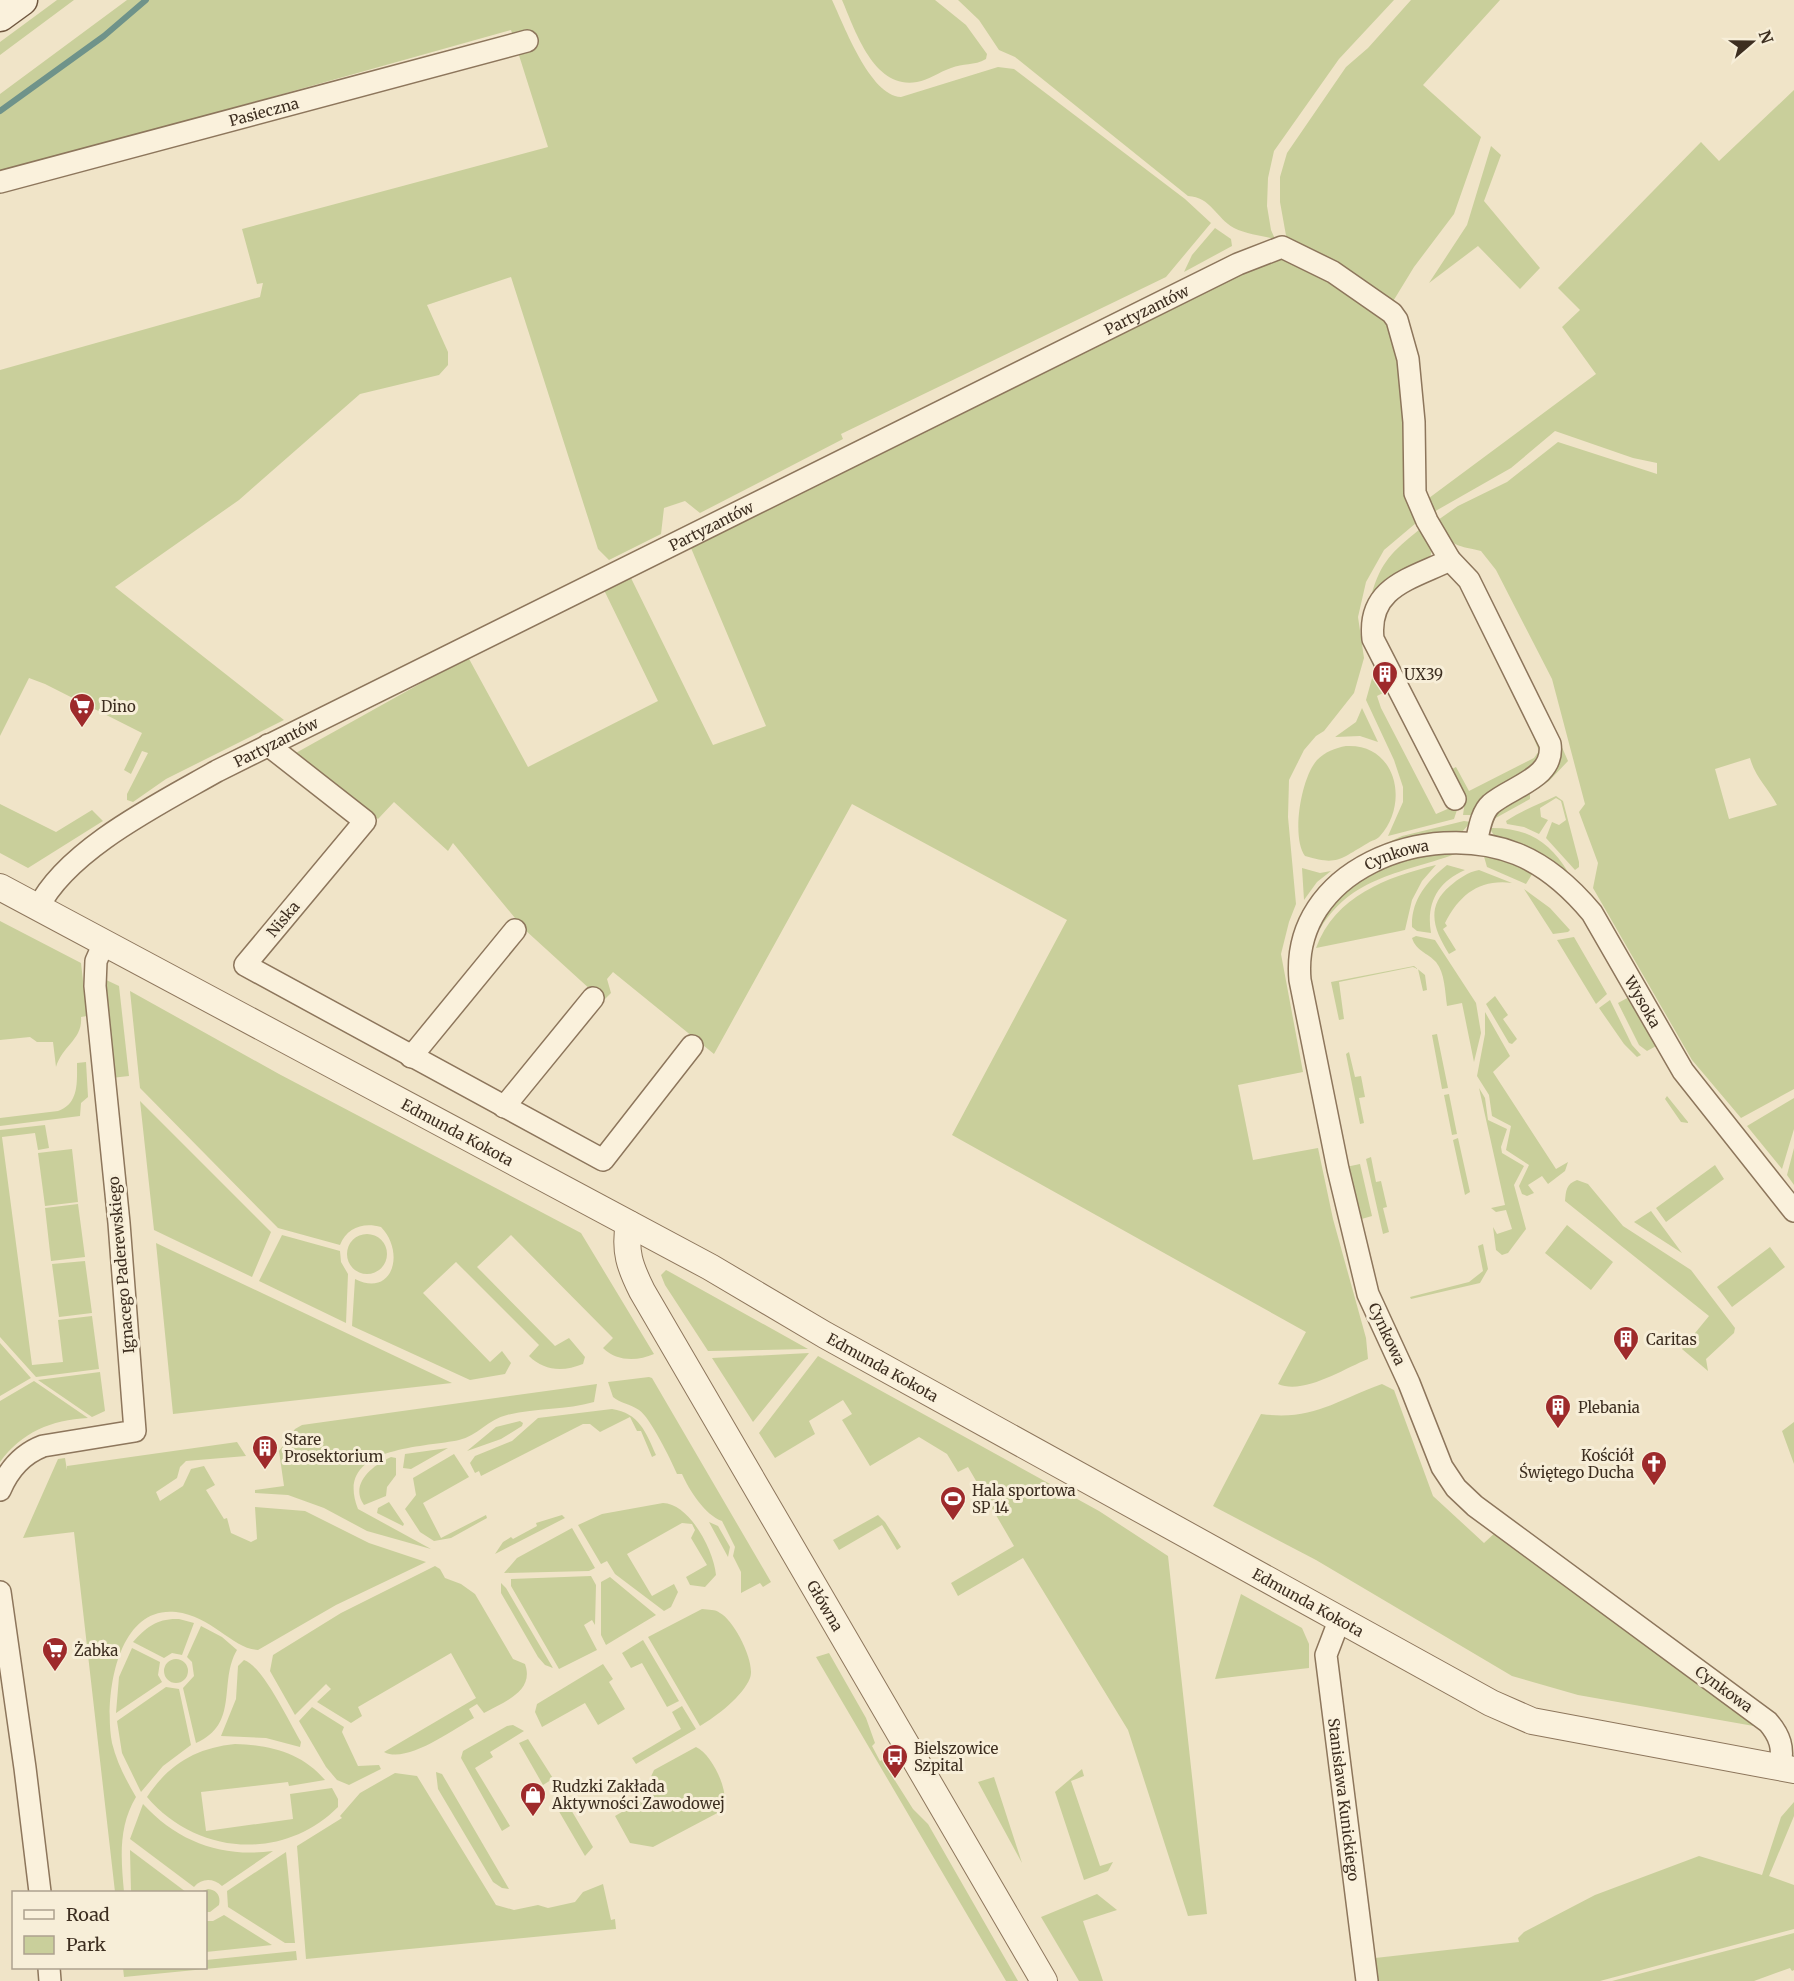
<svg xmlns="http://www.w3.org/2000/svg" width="1794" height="1981" font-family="Merriweather,serif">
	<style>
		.green { fill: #c9cf9b; fill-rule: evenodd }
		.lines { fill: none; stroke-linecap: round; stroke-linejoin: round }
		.stream { stroke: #6f938a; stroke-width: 6 }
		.minor-casing { stroke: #8d765c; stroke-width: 24 }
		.tertiary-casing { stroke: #8d765c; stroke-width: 28 }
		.secondary-casing { stroke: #6f573f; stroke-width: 33 }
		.minor { stroke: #faf1dc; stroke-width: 21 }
		.tertiary { stroke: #faf1dc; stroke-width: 26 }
		.secondary { stroke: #faf1dc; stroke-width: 30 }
		.labels { text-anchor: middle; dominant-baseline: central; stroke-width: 6; stroke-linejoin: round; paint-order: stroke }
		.street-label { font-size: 15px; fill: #3d2e20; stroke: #f7eed8 }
		.poi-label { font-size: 15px; fill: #3d2e20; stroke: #f7eed8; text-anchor: start }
	</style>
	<rect width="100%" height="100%" fill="#f0e4c8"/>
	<path class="green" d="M57 0H74L0 55V42Z
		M127 0H832C844 25 870 96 901 97L998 67 1014 69 1185 199 1211 223 1166 277 841 434 843 439 700 513 685 501 664 508 661 534 609 560 598 549 511 277 427 305 448 352V365L439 375 360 394 239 500 115 587 284 720 166 779 133 802 127 800V794L148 753 142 751 131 774 124 770 142 733 45 684 29 678 0 736V370L260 297 263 283 257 284 242 229 548 147 511 30 0 173V94Z
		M842 0H935L966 25 987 54 986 59C974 66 963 63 951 68 939 72 929 80 917 82 874 90 855 30 842 0Z
		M958 0H1394L1339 59 1274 151 1268 178 1267 206 1271 230 1275 239C1262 236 1246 234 1234 228 1216 218 1211 197 1188 196L1015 57 999 50 979 20Z
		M1411 0H1500L1423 85 1481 137 1454 214 1414 267 1392 303 1287 241 1280 202V177L1287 153 1346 67 1368 48Z
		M1794 90V1089L1741 1118 1692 1060 1593 888 1598 863 1579 812 1585 804 1552 679 1496 570 1481 551C1452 544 1453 548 1438 520L1458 506 1507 482 1558 442 1657 474V463L1633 458 1555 431 1511 468 1432 513 1429 498 1596 374 1562 327 1580 310 1558 288 1701 142 1719 161ZM1750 758C1755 777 1768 788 1777 805L1729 819 1715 769Z
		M1491 146 1501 155 1484 201 1540 268 1520 289 1478 246 1429 283 1467 225Z
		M1215 228 1231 239 1232 246 1184 272 1192 255Z
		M1282 248 1392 313 1420 508 1416 523 1384 550 1366 582 1358 617 1364 658 1354 693 1324 731 1316 736 1304 750 1289 780 1288 817 1296 904 1289 922 1281 954 1303 1072 1238 1085 1253 1160 1318 1148 1333 1219 1366 1338 1368 1359C1343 1369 1304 1395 1278 1384L1306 1332 952 1135 1067 920 852 804 714 1054 613 972 607 979 611 993 603 1001 524 929 453 843 448 851 394 802 378 819 294 754 468 657 528 767 658 701 604 590 631 578 713 745 766 726 691 548 1083 341Z
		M1420 529 1432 549 1430 559 1382 585 1371 596C1381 561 1392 552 1420 529Z
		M1376 664 1389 690 1377 696 1381 708 1436 814 1459 804 1454 819 1388 836 1403 802V787L1394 760 1366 700Z
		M1543 704 1568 761 1549 781 1530 793V799L1492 820V815L1540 783Z
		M1362 708 1378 742 1360 736 1335 737 1356 722Z
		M1532 728 1542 746V758L1474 815H1463L1465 801 1450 770 1456 767 1469 791 1534 758 1539 751 1530 729Z
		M1346 746C1396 743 1410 803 1380 836 1377 840 1372 840 1368 843 1340 859 1338 866 1305 856 1291 837 1301 778 1317 760 1325 752 1335 748 1346 746Z
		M1556 796 1563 801 1579 862V867L1575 870 1546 838 1552 822 1559 825 1566 820 1561 801 1556 798 1540 808 1541 817 1548 820 1539 834 1524 827 1507 824 1506 821C1524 809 1538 805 1556 796Z
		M0 804 56 832 92 810 103 821 28 868 0 853Z
		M1464 821 1471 822 1460 834 1372 853 1370 851 1402 836Z
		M1489 828C1526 827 1549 841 1568 872L1496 838Z
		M1465 850C1411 873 1354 872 1320 929L1315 925 1355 882 1403 857Z
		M1483 853 1534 871 1526 884 1487 867Z
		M1436 865 1422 881 1412 900 1405 930 1316 948C1335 896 1387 877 1436 865Z
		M1447 865 1465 870C1437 882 1426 904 1431 933L1417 931 1412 927C1411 900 1427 881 1447 865Z
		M1302 868 1320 873 1331 871 1317 882 1304 900Z
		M1479 870 1512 883C1480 879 1460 894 1445 923L1447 926 1443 929 1456 950 1449 954C1434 930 1425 907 1450 886 1458 879 1468 872 1479 870Z
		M1524 889 1550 908 1570 930 1568 932 1553 934Z
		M0 921 81 963 87 1016 81 1017C83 1039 62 1046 56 1067L53 1042H37L30 1037 0 1040Z
		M1416 936 1435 940 1476 1003 1481 1033 1474 1062 1462 1003 1447 1006C1445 992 1445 973 1436 962 1428 953 1416 951 1412 938Z
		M1574 937 1607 994 1596 1004 1557 940Z
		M1414 966 1425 975 1427 990 1423 991 1418 969 1413 967 1339 982 1344 1019 1339 1020 1331 982Z
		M102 978 119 986 129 1076 111 1078Z
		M130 991 279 1074 581 1233 654 1354C638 1361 617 1362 603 1348L613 1338 511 1235 477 1267 555 1346 569 1338 585 1357 583 1364C563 1372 544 1371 529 1356L539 1345 456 1262 423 1293 490 1362 502 1351 511 1363 505 1374 470 1380 352 1326 355 1279C392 1298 406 1253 381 1227 364 1222 347 1227 340 1245L278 1228 140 1088Z
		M1495 996 1508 1015 1503 1019 1517 1039 1512 1044 1509 1043 1486 1004Z
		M1631 996 1658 1045 1647 1051 1639 1045 1618 1003Z
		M1610 1000 1632 1045 1641 1055 1637 1057 1624 1044 1599 1008Z
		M1485 1012 1510 1056 1493 1072 1556 1169 1568 1162 1565 1171 1548 1184 1542 1176 1528 1185 1534 1193 1527 1196 1522 1194 1519 1186 1529 1165 1506 1150 1511 1126 1492 1116 1489 1095 1477 1076 1485 1034Z
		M1437 1034 1448 1088 1442 1089 1432 1035Z
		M1349 1052 1355 1077 1361 1076 1365 1097 1359 1098 1364 1123 1360 1124 1346 1054Z
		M86 1062 88 1097 81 1103 80 1116 0 1126V1118L58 1111C79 1104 77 1082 77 1063Z
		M1479 1088 1485 1098 1488 1120 1507 1129 1501 1147 1502 1153 1524 1166 1514 1185 1526 1229 1508 1253 1502 1255 1496 1250 1493 1227 1497 1234 1512 1229 1506 1210 1496 1212 1491 1208 1505 1205Z
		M1449 1094 1457 1134 1452 1135 1444 1095Z
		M1667 1096 1688 1122V1123L1681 1122 1665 1099Z
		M1794 1098V1129L1782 1169 1747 1126Z
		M140 1101 271 1232 252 1277 154 1230Z
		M45 1125 49 1148 38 1150 35 1133 2 1137 32 1365 63 1362 58 1320 92 1316 99 1369 36 1377 0 1337V1130Z
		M1458 1138 1470 1192 1465 1195 1453 1140Z
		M1794 1148V1185L1787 1175Z
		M72 1149 78 1202 45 1206 38 1153Z
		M1371 1157 1376 1182 1381 1181 1387 1207 1383 1208 1389 1232 1383 1234 1366 1159Z
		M1360 1164 1372 1216 1358 1220 1346 1167Z
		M1715 1165 1724 1179 1666 1222 1656 1208Z
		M1577 1180 1588 1184 1623 1226 1691 1270 1735 1328 1734 1333 1706 1359 1708 1371 1682 1349 1709 1316 1565 1201C1566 1191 1566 1184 1577 1180Z
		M78 1204 85 1257 51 1261 45 1208Z
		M1651 1211 1682 1253 1634 1222Z
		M1567 1225 1613 1262 1591 1290 1545 1253Z
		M347 1254a20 20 0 1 1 40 0a20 20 0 1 1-40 0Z
		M282 1235 340 1251 341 1262 348 1274 346 1323 259 1281Z
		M156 1243 452 1383 173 1414Z
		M1483 1244 1488 1269 1480 1283 1411 1299 1410 1297 1469 1282 1483 1271 1478 1246Z
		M1770 1247 1785 1267 1732 1307 1717 1287Z
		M85 1261 92 1313 59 1317 52 1264Z
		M666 1270 668 1271 808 1349 708 1351 665 1285 661 1275Z
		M0 1343 31 1378 0 1396Z
		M809 1353 753 1422 712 1358Z
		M818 1356 1099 1511 1168 1556 1207 1914 1188 1916 1128 1730 1023 1558 958 1596 951 1583 1014 1546 968 1467 958 1472 947 1454 919 1437 870 1466 842 1420 852 1414 843 1400 809 1421 815 1434 775 1458 759 1433Z
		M100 1372 105 1411 92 1417 38 1380Z
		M649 1377 652 1378 771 1582 763 1587 760 1583 741 1593V1572L733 1556 735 1547 722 1521C705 1515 689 1490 682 1474H677C671 1460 650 1417 639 1410 630 1404 620 1403 613 1397L608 1382Z
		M34 1381 88 1418C51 1420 22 1432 0 1462V1401Z
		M597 1384 594 1402C566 1410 536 1408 507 1415 489 1419 477 1436 459 1440 422 1448 333 1446 358 1509L431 1549 367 1531 324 1508 288 1495 255 1493V1490L284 1486 279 1451 295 1429 302 1425Z
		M1382 1384 1394 1390 1433 1496 1484 1543 1497 1531 1765 1728 1578 1695 1512 1676 1316 1560 1213 1506 1261 1414C1313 1421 1335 1401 1382 1384Z
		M612 1409C639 1413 646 1432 656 1455L652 1457 641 1431H637L630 1417 600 1432 590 1424H583L481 1476 479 1471 475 1473 470 1463 475 1456 512 1441 538 1418Z
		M520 1421 523 1423 522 1426 501 1439 467 1451 496 1427Z
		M1794 1422V1464L1782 1431Z
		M237 1442 246 1456 186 1461 180 1467 177 1478 156 1492 160 1501 183 1486 191 1469 204 1466 215 1485 206 1490 224 1519 227 1518 231 1533 251 1542 257 1539 255 1507 305 1511 369 1543 426 1562 336 1605 258 1650C233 1649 212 1616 176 1612 115 1605 104 1701 112 1743 117 1763 126 1780 136 1797 118 1827 121 1859 124 1892H115L74 1532 23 1538 58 1459 65 1458 67 1470V1466Z
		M448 1448 411 1469 403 1468 405 1454Z
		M454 1454 469 1477 423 1503 441 1538 486 1515 487 1518 451 1538 434 1541 420 1532 405 1509 416 1495 413 1478Z
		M391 1457 396 1458V1475L387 1487 386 1496 364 1505C349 1484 373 1465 391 1457Z
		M389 1502 404 1524 403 1526 377 1513 378 1508Z
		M663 1503C690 1504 714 1551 716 1575L705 1587 690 1585 686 1577 707 1565 691 1538 695 1530 692 1524 682 1523 627 1554 652 1596 674 1584 678 1592 671 1607 664 1611 615 1574 607 1561 601 1564 578 1525 602 1514Z
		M562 1515 565 1518 495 1554 503 1542 511 1537 513 1539 537 1526 536 1523Z
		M878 1515 885 1522 901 1547 897 1550 882 1525 839 1550 833 1540Z
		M709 1522 718 1526 730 1547 728 1557Z
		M572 1528 595 1568 589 1571 504 1573 517 1558Z
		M435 1566 440 1569 445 1578 461 1584 475 1594 513 1659 525 1664C535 1692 503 1702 484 1713L477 1704 469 1709 474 1718C452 1730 407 1764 384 1752L476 1698 451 1653 358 1707 362 1716 351 1723 317 1702 331 1689 326 1684 295 1715 270 1671 273 1655 341 1613Z
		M591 1576 596 1585 595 1625 592 1620 584 1625 597 1650 559 1669 511 1586V1579Z
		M610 1577 656 1615 606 1645 601 1635V1582Z
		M501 1583 506 1588 553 1668 545 1665 538 1657 501 1593Z
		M1241 1594 1302 1628 1309 1644V1668L1215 1679Z
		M702 1609C709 1610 715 1609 720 1613 734 1620 756 1663 750 1678 743 1696 717 1716 700 1726L648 1637Z
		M179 1619 194 1623 182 1655 172 1653 164 1658 133 1642C146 1627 158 1618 179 1619Z
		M201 1626 222 1637 237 1650C218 1682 240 1724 196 1743L183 1688 194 1676 192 1662 187 1657Z
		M643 1640 679 1701 667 1707 642 1663 631 1668 622 1653Z
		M132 1648 160 1662 158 1675 162 1682 116 1713 119 1677Z
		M829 1653 866 1718 875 1743 872 1746 880 1761 882 1760 913 1809 928 1824 1018 1981H1006L816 1657Z
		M164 1671a12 12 0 1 1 24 0a12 12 0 1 1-24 0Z
		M244 1660C263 1666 290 1724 301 1742L300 1747 266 1738 221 1736 236 1699 238 1666Z
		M603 1664 613 1679 609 1682 625 1709 598 1725 585 1703 542 1727 535 1712 537 1704Z
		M166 1687 179 1689 191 1745 163 1766 141 1792 122 1753 117 1721Z
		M682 1706 696 1729 636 1764 632 1758 681 1729 672 1712Z
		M312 1707 344 1727 342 1732 358 1766 379 1765 381 1769 349 1785 337 1780 326 1767 299 1721Z
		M513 1725 524 1731 490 1752 493 1757 475 1768 510 1826 502 1831 461 1758 463 1751 507 1726Z
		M528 1739 556 1783 554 1785 551 1780 543 1785 519 1743Z
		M235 1744C270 1745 302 1753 325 1780L289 1786 288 1782 201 1792 206 1831 293 1819 290 1794 332 1788 338 1799V1807C283 1862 196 1855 147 1797 169 1764 196 1748 235 1744Z
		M696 1747C712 1754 731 1793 723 1810L653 1847 630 1843 615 1816 653 1794 649 1781 654 1770Z
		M1082 1769 1084 1776 1071 1781 1100 1866 1113 1862 1108 1871 1084 1880 1055 1792Z
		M436 1772 442 1774 509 1889 502 1888 493 1882 438 1789Z
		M395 1773 417 1776 496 1905 514 1910 538 1905 548 1908 575 1902 583 1892 603 1884 611 1920 615 1919 616 1929 306 1959 297 1846 342 1818 340 1816 360 1793Z
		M994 1777 1022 1863 978 1782Z
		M1794 1802V1816L1769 1876 1794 1885V1929L1600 1981H1378L1375 1958 1519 1942 1518 1938 1524 1932 1595 1895 1699 1856 1762 1875 1781 1817Z
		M567 1803 593 1847 585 1856 557 1808Z
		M143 1804C178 1842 222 1858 273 1851L222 1886C213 1878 202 1878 194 1887L130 1839Z
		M130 1850 186 1892H131Z
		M286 1852 295 1943H285L228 1907 227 1891Z
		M208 1889C217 1890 221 1896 219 1905L210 1912H206V1892H200Z
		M1097 1894 1117 1910 1083 1921 1103 1981H1079L1041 1917Z
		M224 1915 272 1945 206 1952V1921H213Z
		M1794 1933V1970L1792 1971 1790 1968 1754 1981H1612Z
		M296 1951 297 1960 124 1977 123 1968H206V1960Z"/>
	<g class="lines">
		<path class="stream" d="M0 111 104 36 146 0"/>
		<defs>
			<g id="minor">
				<path id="s1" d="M0 182 527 41"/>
				<path d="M1450 560C1411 579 1367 587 1373 639L1455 799"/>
				<path d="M268 745 365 821 245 965 603 1160 692 1046"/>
				<path id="s2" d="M38 908C67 849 161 803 217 771L1238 264 1282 247 1333 272 1392 313 1397 320 1408 359 1414 422 1415 493 1427 521 1450 560 1469 580 1550 744C1555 778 1512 786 1491 804 1481 813 1479 830 1476 843"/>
				<path d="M411 1057 515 930"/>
				<path d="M504 1107 593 998"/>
				<path d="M0 1490C9 1469 22 1454 43 1446L135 1431 119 1223 95 986 96 961 104 943"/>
				<path d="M0 1592 25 1768 40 1892"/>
				<path id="s3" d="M1339 1621 1326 1655 1367 1981"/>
				<path id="s4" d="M1780 1766C1784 1748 1780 1736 1768 1722L1475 1506 1456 1488 1442 1467 1409 1383 1368 1294 1338 1169 1300 980C1290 870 1428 818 1517 854 1547 866 1572 889 1592 913L1683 1071 1794 1211"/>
				<path d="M49 1968 50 1981"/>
			</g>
			<g id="tertiary">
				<path id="s5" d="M0 887 710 1267 825 1335 1491 1703 1532 1721 1794 1770"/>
				<path id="s6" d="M629 1224C624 1251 630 1267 642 1291L1044 1981"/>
			</g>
			<path id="secondary" d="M0 16 22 0"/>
		</defs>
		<use href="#minor" class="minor-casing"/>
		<use href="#tertiary" class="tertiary-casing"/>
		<use href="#secondary" class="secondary-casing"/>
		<use href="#minor" class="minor"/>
		<use href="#tertiary" class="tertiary"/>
		<use href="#secondary" class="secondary"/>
	</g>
	<defs>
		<symbol id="building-pin" viewBox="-11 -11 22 30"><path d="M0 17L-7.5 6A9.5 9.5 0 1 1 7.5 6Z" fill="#9e2a2b" stroke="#f7eed8"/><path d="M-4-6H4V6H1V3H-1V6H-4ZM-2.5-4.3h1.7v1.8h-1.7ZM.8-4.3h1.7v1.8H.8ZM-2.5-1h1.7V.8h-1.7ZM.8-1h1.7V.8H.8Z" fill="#fff"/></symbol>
		<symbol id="supermarket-pin" viewBox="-11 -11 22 30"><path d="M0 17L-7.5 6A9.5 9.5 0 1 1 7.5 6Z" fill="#9e2a2b" stroke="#f7eed8"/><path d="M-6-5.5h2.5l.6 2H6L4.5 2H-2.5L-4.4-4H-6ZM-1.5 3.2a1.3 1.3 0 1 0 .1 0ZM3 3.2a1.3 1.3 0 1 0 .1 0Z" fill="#fff"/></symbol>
		<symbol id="church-pin" viewBox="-11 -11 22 30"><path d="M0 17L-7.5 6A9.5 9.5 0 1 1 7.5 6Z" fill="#9e2a2b" stroke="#f7eed8"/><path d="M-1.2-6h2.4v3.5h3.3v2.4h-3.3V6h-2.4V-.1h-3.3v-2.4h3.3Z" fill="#fff"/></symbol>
		<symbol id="stadium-pin" viewBox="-11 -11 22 30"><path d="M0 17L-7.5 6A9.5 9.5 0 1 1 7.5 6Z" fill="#9e2a2b" stroke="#f7eed8"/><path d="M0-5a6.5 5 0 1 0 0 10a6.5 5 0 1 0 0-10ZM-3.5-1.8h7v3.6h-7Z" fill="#fff"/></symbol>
		<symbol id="bus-pin" viewBox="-11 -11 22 30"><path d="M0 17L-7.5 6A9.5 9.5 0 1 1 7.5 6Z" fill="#9e2a2b" stroke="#f7eed8"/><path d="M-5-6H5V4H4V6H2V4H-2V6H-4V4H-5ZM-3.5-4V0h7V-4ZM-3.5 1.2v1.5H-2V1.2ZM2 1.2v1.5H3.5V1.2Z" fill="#fff"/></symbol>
		<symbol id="shop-pin" viewBox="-11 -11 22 30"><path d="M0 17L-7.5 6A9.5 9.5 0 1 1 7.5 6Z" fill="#9e2a2b" stroke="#f7eed8"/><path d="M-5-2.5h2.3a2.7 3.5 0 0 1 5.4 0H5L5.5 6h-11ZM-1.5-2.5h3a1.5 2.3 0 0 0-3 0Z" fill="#fff"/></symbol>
	</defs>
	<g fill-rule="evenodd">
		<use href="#building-pin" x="1370" y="659" width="30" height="40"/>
		<use href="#supermarket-pin" x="67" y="691" width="30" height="40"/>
		<use href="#building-pin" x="1611" y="1324" width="30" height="40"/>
		<use href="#building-pin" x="1543" y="1392" width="30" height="40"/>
		<use href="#building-pin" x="250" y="1433" width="30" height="40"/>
		<use href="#church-pin" x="1639" y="1449" width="30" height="40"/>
		<use href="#stadium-pin" x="938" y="1484" width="30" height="40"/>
		<use href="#supermarket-pin" x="40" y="1635" width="30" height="40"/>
		<use href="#bus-pin" x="880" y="1742" width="30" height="40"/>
		<use href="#shop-pin" x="518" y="1780" width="30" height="40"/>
	</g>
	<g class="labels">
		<g class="street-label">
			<text stroke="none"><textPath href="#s1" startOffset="273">Pasieczna</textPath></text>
			<text stroke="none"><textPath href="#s2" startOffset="1266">Partyzantów</textPath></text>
			<text stroke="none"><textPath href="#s2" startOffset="780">Partyzantów</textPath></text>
			<text stroke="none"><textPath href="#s2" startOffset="294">Partyzantów</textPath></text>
			<text stroke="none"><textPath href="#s4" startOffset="1146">Cynkowa</textPath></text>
			<text transform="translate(283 919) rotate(-50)">Niska</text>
			<text stroke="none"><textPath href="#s4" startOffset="1468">Wysoka</textPath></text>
			<text stroke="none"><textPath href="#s5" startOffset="519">Edmunda Kokota</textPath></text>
			<text transform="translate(121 1265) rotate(-95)">Ignacego Paderewskiego</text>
			<text transform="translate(1387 1334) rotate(65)">Cynkowa</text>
			<text stroke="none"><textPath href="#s5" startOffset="1005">Edmunda Kokota</textPath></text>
			<text stroke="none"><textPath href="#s5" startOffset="1491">Edmunda Kokota</textPath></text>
			<text stroke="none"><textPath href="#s6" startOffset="434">Główna</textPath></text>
			<text transform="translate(1724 1689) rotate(36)">Cynkowa</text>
			<text stroke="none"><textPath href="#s3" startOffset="182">Stanisława Kunickiego</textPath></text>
		</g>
		<g class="poi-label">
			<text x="1404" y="674">UX39</text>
			<text x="101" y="706">Dino</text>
			<text x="1646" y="1339">Caritas</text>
			<text x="1578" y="1407">Plebania</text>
			<text x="284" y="1439">Stare<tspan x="284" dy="17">Prosektorium</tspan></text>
			<text x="1634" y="1455" text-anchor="end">Kościół<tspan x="1634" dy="17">Świętego Ducha</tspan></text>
			<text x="972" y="1490">Hala sportowa<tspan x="972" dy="17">SP 14</tspan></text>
			<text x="74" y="1650">Żabka</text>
			<text x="914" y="1748">Bielszowice<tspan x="914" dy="17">Szpital</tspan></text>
			<text x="552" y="1786">Rudzki Zakłada<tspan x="552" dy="17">Aktywności Zawodowej</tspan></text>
		</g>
	</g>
	<rect x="12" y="1891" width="195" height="78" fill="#f7eed8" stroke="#ada18e" stroke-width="1.5"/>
	<rect x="24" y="1910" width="30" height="9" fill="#faf1dc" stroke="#ada18e" stroke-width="1.5"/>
	<text x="66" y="1921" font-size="18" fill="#3d2e20">Road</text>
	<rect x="24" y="1936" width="30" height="18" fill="#c9cf9b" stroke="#ada18e" stroke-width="1.5"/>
	<text x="66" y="1951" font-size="18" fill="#3d2e20">Park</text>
	<g transform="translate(1752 42) rotate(70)" stroke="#f7eed8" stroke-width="4.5" paint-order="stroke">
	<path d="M0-4.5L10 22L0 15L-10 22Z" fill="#3d2e20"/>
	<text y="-9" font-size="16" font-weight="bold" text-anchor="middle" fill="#3d2e20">N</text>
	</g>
</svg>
